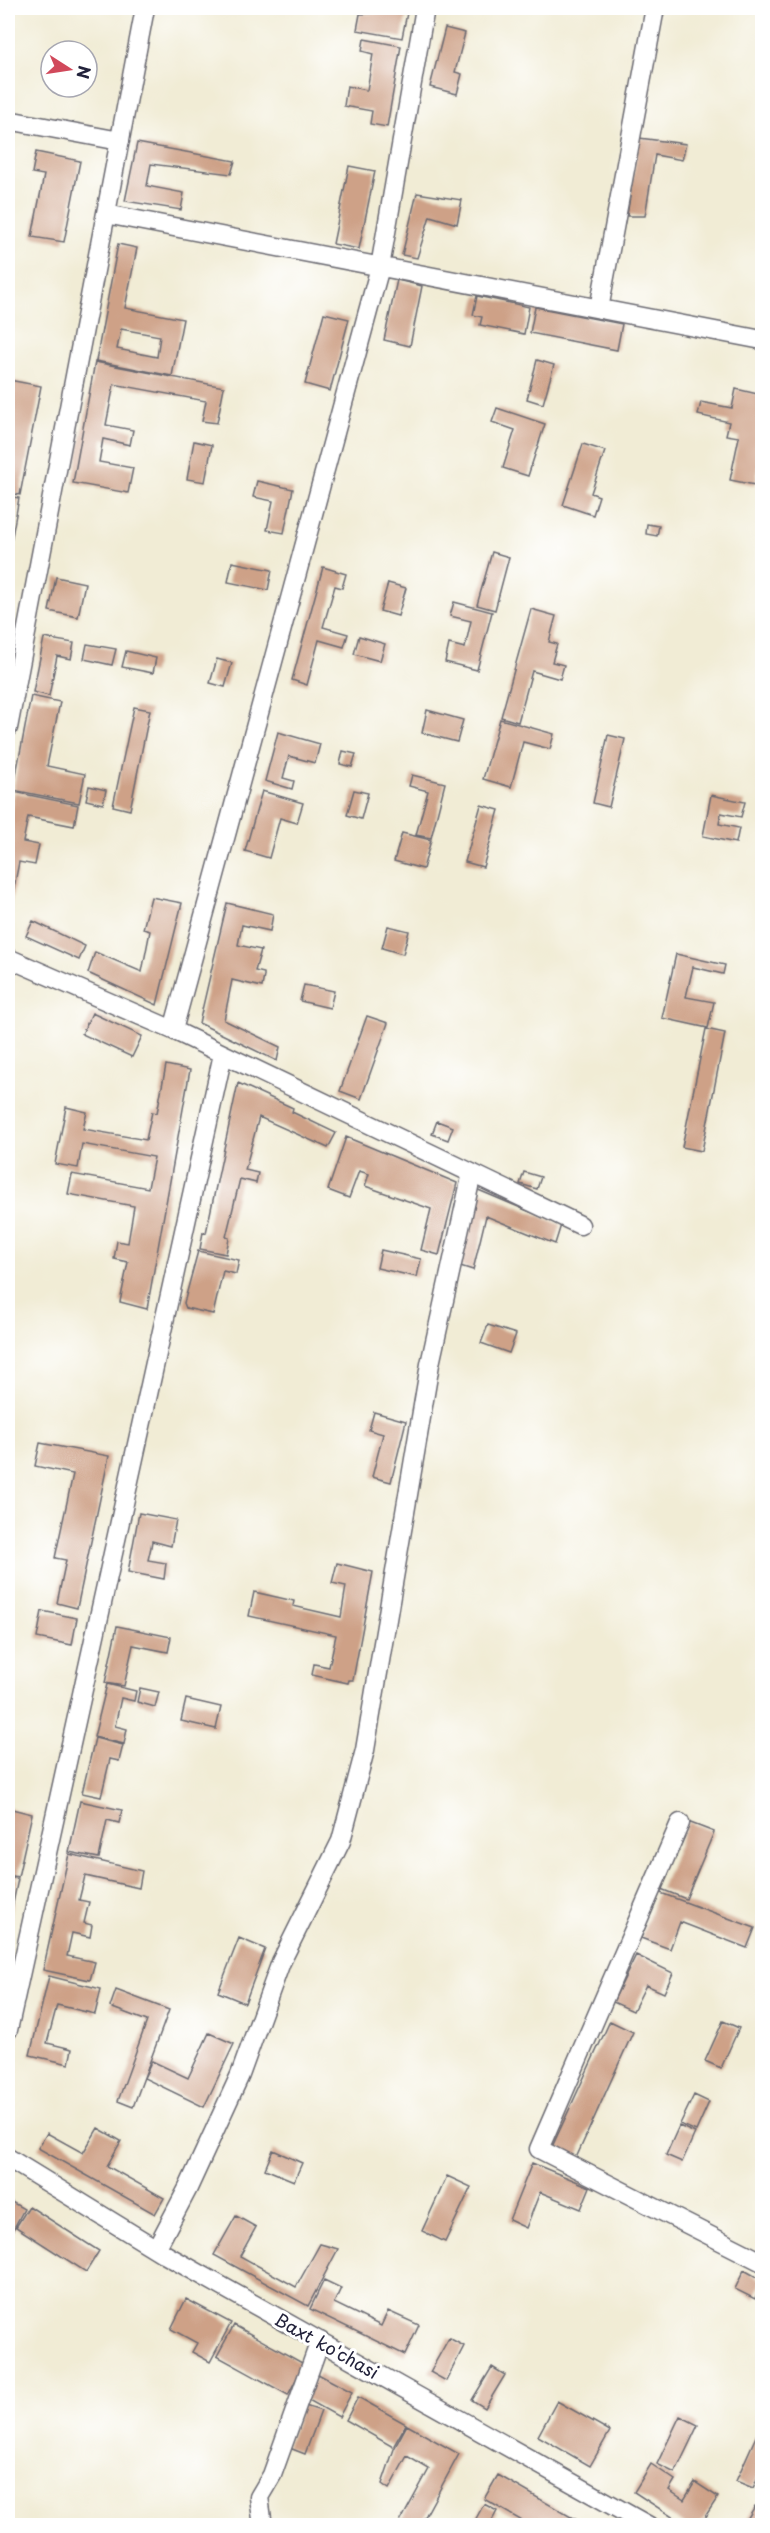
<svg xmlns="http://www.w3.org/2000/svg" width="770" height="2533" font-family="'Playpen Sans',sans-serif">
	<style>
		.building { fill: #cea187; fill-rule: evenodd }
		.lines { fill: none; stroke-linecap: round; stroke-linejoin: round }
		.minor-casing { stroke: #6a6971; stroke-width: 21 }
		.minor { stroke: #fff; stroke-width: 18 }
		.labels { text-anchor: middle; dominant-baseline: central; stroke-width: 6; stroke-linejoin: round; paint-order: stroke }
		.street-label { font-size: 18px; fill: #22223b; stroke: #fff }
	</style>
	<rect width="100%" height="100%" fill="#fff"/>
	<filter id="ink" filterUnits="userSpaceOnUse"><feTurbulence type="fractalNoise" baseFrequency=".0167" numOctaves="2"/><feDisplacementMap in="SourceGraphic" scale="12" xChannelSelector="R" yChannelSelector="G"/><feConvolveMatrix kernelMatrix="1 2 1 2 8 2 1 2 1" color-interpolation-filters="sRGB"/></filter>
	<filter id="wash" filterUnits="userSpaceOnUse"><feTurbulence type="fractalNoise" baseFrequency=".008" numOctaves="4" result="noise"/><feDisplacementMap in="SourceGraphic" scale="24" xChannelSelector="R" yChannelSelector="G"/><feGaussianBlur stdDeviation="1.35" result="paint"/><feColorMatrix in="noise" values="0 0 0 0 0 0 0 0 0 0 0 0 0 0 0 0 0 1.4 0 .05"/><feComposite in="paint" operator="in"/></filter>
	<g filter="url(#wash)">
		<rect width="100%" height="100%" fill="#f1ecd5"/>
		<g id="blocks">
			<path class="building" d="M379 8H408L402 38 357 30 360 14 377 13Z
				M445 28 465 33 455 72 462 74 457 94 430 87Z
				M364 39 401 46 387 127 370 124 372 111 344 106 347 86 367 90 373 54 362 51Z
				M639 138 686 144 682 160 655 155 645 216H627Z
				M137 143 235 161 231 174 151 164 147 186 184 193 181 210 125 201Z
				M36 152 80 161 64 242 32 237 44 175 32 173Z
				M349 166 375 171 359 249 333 244Z
				M417 193 462 200 457 224 430 216 417 258 402 255Z
				M118 244 137 248 125 308 183 319 172 376 96 361ZM121 329 160 336 157 357 117 349Z
				M397 280 422 286 410 346 384 340Z
				M477 296 529 307 524 334 480 325 482 317 473 315Z
				M535 307 622 324 617 350 530 333Z
				M324 313 349 319 330 391 305 384Z
				M537 360 554 365 543 404 527 399Z
				M95 362 224 387 217 423 202 421 206 401 114 384 106 425 133 430 130 445 103 439 99 462 133 468 128 493 73 483Z
				M9 380 41 386 20 495 8 493Z
				M736 389 762 395V451L755 485 730 480 739 437 726 435 729 422 698 415 701 402 732 408Z
				M497 408 545 424 528 476 503 468 515 430 492 422Z
				M194 441 212 445 205 482 187 479Z
				M583 444 605 451 591 493 599 496 593 515 563 505Z
				M257 481 293 489 284 533 267 530 273 501 253 497Z
				M8 496 19 498 9 553H8Z
				M647 524 659 526 657 536 646 534Z
				M492 552 509 557 495 610 477 605Z
				M232 562 272 570 268 590 228 582Z
				M323 567 346 574 342 588 335 586 323 627 348 634 344 647 319 640 307 685 292 680Z
				M56 577 85 583 78 617 49 611Z
				M388 583 406 588 398 616 380 611Z
				M454 602 492 612 477 670 445 662 449 644 465 648 471 621 450 616Z
				M531 609 556 616 549 642 557 644 552 662 564 665 560 679 532 671 518 722 501 717Z
				M359 636 385 644 380 661 354 654Z
				M44 638 74 643 71 659 57 656 49 696 33 692Z
				M87 644 116 649 112 665 84 659Z
				M126 651 156 658 153 673 122 667Z
				M217 659 232 663 225 687 210 683Z
				M31 696 60 702 47 766 85 774 79 803 13 790Z
				M134 707 150 710 130 810 113 806Z
				M427 710 463 720 457 742 422 733Z
				M500 719 554 734 550 749 523 742 511 787 483 779Z
				M278 732 320 744 315 763 289 756 283 778 294 781 292 789 265 781Z
				M608 735 625 739 609 807 593 803Z
				M343 751 356 754 352 767 340 764Z
				M412 775 445 783 431 838 416 835 428 791 409 786Z
				M89 786 106 790 103 804 86 800Z
				M354 790 368 793 361 819 347 815Z
				M262 791 303 803 297 823 280 818 269 858 245 851Z
				M14 792 78 805 74 826 28 817 23 842 39 845 35 865 19 862 9 913 8 826Z
				M711 795 745 802 741 817 721 813 719 824 739 828 736 843 703 836Z
				M481 805 499 810 483 867 465 862Z
				M402 833 431 840 423 869 394 861Z
				M151 897 182 903 157 1005 88 973 95 952 142 972 150 931 143 929Z
				M227 903 273 914 270 931 242 925 238 945 261 950 255 971 264 973V976L262 987 232 980 224 1020 280 1047 277 1061 199 1023Z
				M33 921 85 946 79 960 26 936Z
				M388 926 409 931 403 954 382 948Z
				M676 954 725 965 723 974 693 967 686 997 714 1002 708 1028 662 1018Z
				M304 985 334 991 330 1008 300 1001Z
				M92 1013 142 1036 132 1057 82 1034Z
				M367 1016 388 1023 361 1099 340 1091Z
				M706 1029 725 1033 702 1151 682 1147Z
				M166 1065 190 1070 147 1309 120 1302 128 1262 114 1259 117 1241 128 1243 134 1206 68 1194 72 1174 148 1188 154 1157 82 1144 78 1168 55 1164 66 1107 87 1112 83 1129 146 1140 152 1112 157 1113Z
				M238 1083 293 1108 292 1112 336 1133 328 1148 259 1117 245 1170 258 1173 256 1183 240 1179 226 1237 229 1238 226 1254 200 1249 203 1232 206 1233Z
				M437 1121 453 1127 448 1140 432 1134Z
				M346 1137 457 1183 439 1255 421 1250 431 1209 365 1186 369 1174 359 1171 349 1198 328 1190Z
				M524 1172 541 1177 537 1189 520 1184Z
				M476 1189 561 1225 555 1244 486 1216 473 1270 457 1265Z
				M381 1250 421 1259 417 1277 377 1268Z
				M198 1251 239 1260 236 1274 223 1271 213 1314 186 1308 184 1303Z
				M488 1325 516 1334 509 1353 481 1343Z
				M374 1412 406 1421 391 1482 372 1477 383 1434 369 1430Z
				M40 1443 109 1456 77 1608 57 1603 66 1560 55 1558 73 1474 35 1466Z
				M139 1513 176 1520 171 1546 152 1541 151 1547 148 1560 166 1563 164 1579 128 1572Z
				M337 1563 373 1572 353 1680H349L348 1683 312 1675 314 1664 329 1667 336 1635 249 1616 254 1592 294 1601 293 1606 341 1617 346 1586 332 1583Z
				M42 1611 77 1618 72 1645 37 1638Z
				M117 1626 171 1637 168 1652 133 1645 124 1686 105 1683Z
				M107 1684 136 1691 134 1701 121 1698 115 1726 127 1729 124 1744 94 1737Z
				M140 1688 159 1692 155 1707 137 1702Z
				M186 1699 221 1707 216 1729 181 1721Z
				M95 1738 123 1745 119 1761 110 1759 101 1797 82 1793Z
				M80 1801 122 1810 119 1823 107 1820 99 1858 69 1852Z
				M8 1808 32 1814 18 1877 8 1875Z
				M688 1822 714 1832 686 1899 661 1889Z
				M69 1854 142 1871 139 1888 85 1876 79 1900 89 1902 84 1923 92 1925 90 1937 72 1933 67 1956 95 1962 90 1980 43 1970Z
				M8 1877 18 1879 9 1923H8Z
				M658 1892 755 1928 747 1948 680 1922 670 1949 641 1938Z
				M239 1938 265 1949 245 2003 218 1992Z
				M636 1955 673 1973 664 1993 646 1985 633 2011 613 2002Z
				M49 1976 101 1989 95 2014 57 2005 47 2043 72 2049 69 2064 30 2055Z
				M116 1990 169 2010 133 2107 118 2101 147 2021 110 2007Z
				M610 2021 633 2032 576 2158 552 2147Z
				M723 2021 739 2028 721 2068 705 2061Z
				M209 2033 234 2044 204 2107 144 2078 152 2061 188 2078Z
				M694 2095 709 2102 696 2131 680 2124Z
				M679 2126 695 2133 682 2162 666 2155Z
				M98 2128 121 2141 107 2166 164 2198 155 2214 38 2148 47 2133 83 2153Z
				M273 2150 302 2163 294 2181 265 2169Z
				M532 2163 590 2187 581 2209 540 2192 526 2228 509 2220Z
				M447 2176 471 2187 445 2242 422 2231Z
				M8 2200 24 2209 8 2239Z
				M29 2206 99 2251 86 2272 16 2227Z
				M236 2216 256 2227 240 2256 296 2287 320 2244 338 2249 308 2306 214 2255Z
				M744 2270 762 2280 755 2299 735 2289Z
				M324 2280 341 2288 334 2303 381 2326 388 2311 419 2325 405 2355 310 2309Z
				M186 2299 231 2323 210 2362 192 2352 197 2343 171 2329Z
				M234 2325 304 2364 288 2395 217 2356Z
				M449 2338 464 2346 446 2381 430 2372Z
				M492 2367 505 2375 485 2408 472 2400Z
				M318 2374 352 2392 339 2417 305 2398Z
				M358 2397 406 2424 393 2447 346 2420Z
				M557 2401 610 2431 590 2466 538 2436Z
				M302 2405 321 2411 305 2454 287 2447Z
				M680 2416 698 2425 675 2473 657 2464Z
				M762 2423V2468L753 2488 736 2481Z
				M407 2425 459 2454 420 2526H398L429 2469 407 2456 389 2489 382 2484 394 2449Z
				M651 2464 675 2480 669 2490 684 2500 695 2482 718 2497 699 2526H686L634 2492Z
				M498 2475 571 2517 566 2526H531L484 2499Z
				M484 2504 497 2511 489 2526H472Z
				M755 2506 762 2510V2526H743Z
				M572 2517 587 2526H567Z"/>
		</g>
	</g>
	<g filter="url(#ink)">
		<use href="#blocks" fill-opacity="0" stroke="#6a6971" stroke-width="1.5"/>
		<g class="lines">
			<defs>
				<path id="minor" d="M8 120 120 141
					M106 214 762 340
					M599 309 655 8
					M8 728 145 8
					M8 958 173 1030 580 1225
					M173 1030 380 267 425 8
					M680 1823 539 2149 762 2262
					M8 2030 223 1054
					M8 2158 166 2255 649 2526
					M156 2249 188 2188 240 2075 281 1962 341 1841 365 1750 430 1364 472 1173
					M263 2526 259 2497 272 2475 320 2341"/>
			</defs>
			<use href="#minor" class="minor-casing"/>
			<use href="#minor" class="minor"/>
		</g>
	</g>
	<g class="labels">
		<g class="street-label">
			<text transform="translate(327 2345) rotate(29)">Baxt ko'chasi</text>
		</g>
	</g>
	<rect width="770" height="2533" fill="none" stroke="#fff" stroke-width="30"/>
	<g transform="translate(69 69) rotate(102)"><circle r="28" fill="#ffffff" stroke="#a7a7b1" stroke-width="1.5"/>
	<path d="M0-4.5L10 22L0 15L-10 22Z" fill="#d1495b"/>
	<text y="-9" font-size="16" font-weight="bold" text-anchor="middle" fill="#22223b">N</text>
	</g>
</svg>
